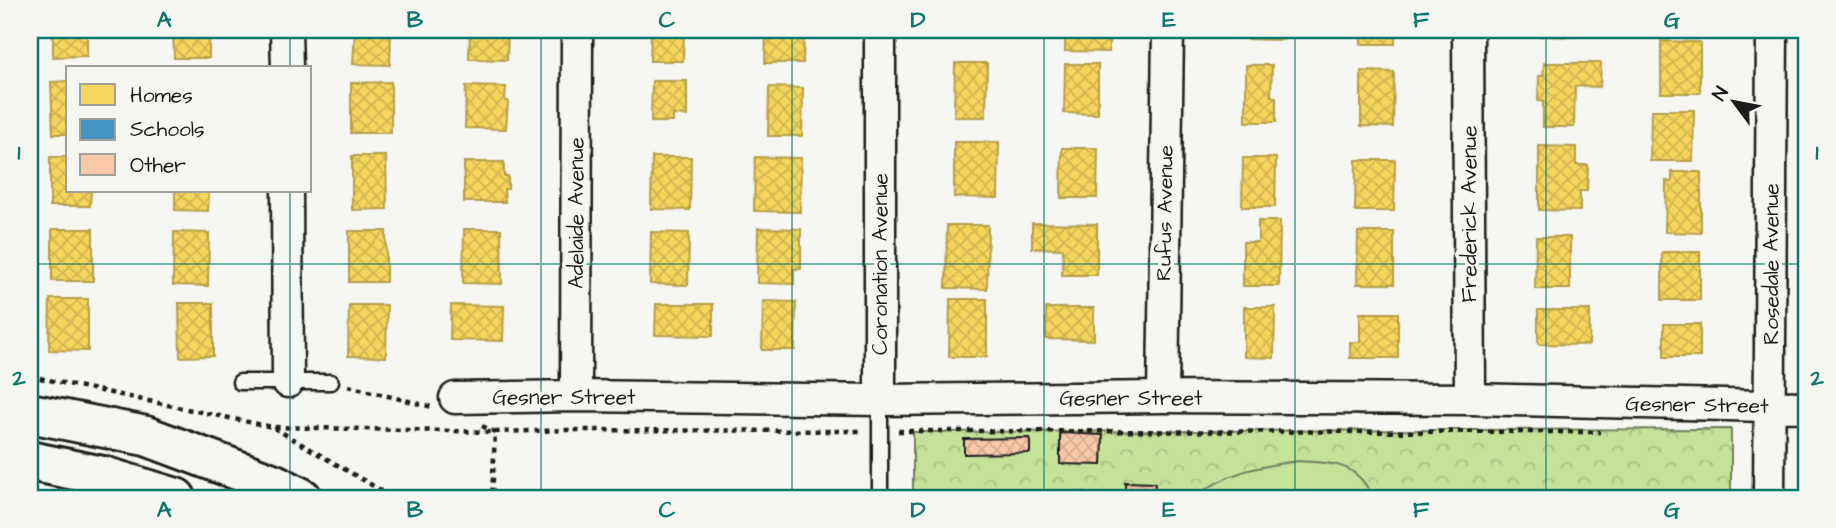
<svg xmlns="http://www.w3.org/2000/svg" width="1836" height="528" font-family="'Architects Daughter',sans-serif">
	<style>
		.forest { fill: url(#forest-crowns); stroke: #707f5a; stroke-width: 2 }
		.pitch { fill: #c5e299; stroke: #707f5a; stroke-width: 2 }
		.homes { fill: url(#homes-cross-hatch); stroke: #b59e49; stroke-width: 2 }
		.schools { fill: url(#schools-cross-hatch); stroke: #376f91; stroke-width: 2 }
		.building { fill: url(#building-cross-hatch); stroke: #1c1c1c; stroke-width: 2 }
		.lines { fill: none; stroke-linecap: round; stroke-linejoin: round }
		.lane-casing { stroke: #1c1c1c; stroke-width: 19 }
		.street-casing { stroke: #1c1c1c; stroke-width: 35 }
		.secondary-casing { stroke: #1c1c1c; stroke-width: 44 }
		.path { stroke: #1c1c1c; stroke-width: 4.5; stroke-dasharray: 5 5; stroke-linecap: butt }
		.lane { stroke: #f6f6f2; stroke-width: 14 }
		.street { stroke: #f6f6f2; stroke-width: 30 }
		.secondary { stroke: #f6f6f2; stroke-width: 38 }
		.grid { fill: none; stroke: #0f766e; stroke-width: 2; stroke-opacity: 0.55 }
		.labels { text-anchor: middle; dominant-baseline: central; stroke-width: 7; stroke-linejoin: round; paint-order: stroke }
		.street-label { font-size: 21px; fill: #1c1c1c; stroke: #f6f6f2 }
		.neatline { fill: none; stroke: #0f766e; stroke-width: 2.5 }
		.grid-label { font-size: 23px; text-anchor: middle; font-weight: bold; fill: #0f766e }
	</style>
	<defs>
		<pattern id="forest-crowns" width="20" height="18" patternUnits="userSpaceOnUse" patternTransform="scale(1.75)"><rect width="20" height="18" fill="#c5e299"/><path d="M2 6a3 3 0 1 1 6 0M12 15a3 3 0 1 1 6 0" fill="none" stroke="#a9c183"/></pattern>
		<pattern id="homes-cross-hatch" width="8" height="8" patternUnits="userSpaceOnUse" patternTransform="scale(1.75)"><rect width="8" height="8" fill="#f6d55c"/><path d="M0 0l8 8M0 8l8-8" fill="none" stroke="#d2b64f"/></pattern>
		<pattern id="schools-cross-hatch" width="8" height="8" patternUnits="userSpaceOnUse" patternTransform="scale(1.75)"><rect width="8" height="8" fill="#4393c3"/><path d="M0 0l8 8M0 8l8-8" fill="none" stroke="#37779e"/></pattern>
		<pattern id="building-cross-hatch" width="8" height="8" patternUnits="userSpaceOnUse" patternTransform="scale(1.75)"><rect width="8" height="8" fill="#f9c8a8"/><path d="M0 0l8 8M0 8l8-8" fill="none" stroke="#d5ab90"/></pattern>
	</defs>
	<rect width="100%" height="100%" fill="#f6f6f2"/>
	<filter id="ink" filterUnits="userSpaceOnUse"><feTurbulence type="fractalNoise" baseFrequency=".0143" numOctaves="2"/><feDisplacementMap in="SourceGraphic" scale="14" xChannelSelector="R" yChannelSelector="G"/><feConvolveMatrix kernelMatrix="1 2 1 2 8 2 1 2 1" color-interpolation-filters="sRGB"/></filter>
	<g filter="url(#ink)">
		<path class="forest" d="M1731 429V498H913V432Z"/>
		<path class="pitch" d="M1299 461C1334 464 1356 461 1373 498H1194C1226 472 1259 466 1299 461Z"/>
		<path class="homes" d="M53 30H87V56L53 57Z
			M173 30H211V37H209V58H174Z
			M355 30H391L390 65 353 64Z
			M456 30H508L507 60 469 59 470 32H456Z
			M651 30H684L683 61H650Z
			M766 30H804L803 63H765Z
			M952 30H987V33H952Z
			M1049 30H1109V52L1065 51V38H1048Z
			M1245 30H1283V40L1245 39Z
			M1361 30H1395V44H1361Z
			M1540 30H1577V37L1540 36Z
			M1661 41 1700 42V93H1661Z
			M955 63H987L986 117H954Z
			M1544 63H1601L1600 87 1575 86 1574 127H1543V102L1538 101 1539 76H1543Z
			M1065 64H1098V114L1064 113Z
			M1246 65H1272L1271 96 1276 97V122H1246Z
			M1361 71 1394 72 1393 127 1361 126Z
			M68 81V134H53L51 82Z
			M652 81H687V116L673 115V122H651Z
			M391 82V133H351V83Z
			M466 86 506 87 505 101H508L506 129 465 128Z
			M769 87 803 88 802 136H768Z
			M1651 110H1694L1693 161H1650Z
			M954 142H999L998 198 954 197Z
			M1539 146 1576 147V165H1588L1587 191H1580V211L1539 210Z
			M1062 148H1098L1097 198H1061Z
			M352 156H386L387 209 352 210Z
			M50 157H68V191H91L90 206H50Z
			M652 157H691L690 210 651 209Z
			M755 157 801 158 800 212 754 211Z
			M1243 158H1276L1275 207H1242Z
			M1356 160H1395L1394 211H1355Z
			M464 162H504V176H508V189H504L505 202H464Z
			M1672 172H1701V233L1665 232 1666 181 1672 182Z
			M175 191H209L208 211 175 210Z
			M1258 221H1280L1279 286H1243V242H1258Z
			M1032 223 1097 224V275H1062L1063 249 1032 248Z
			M947 225H988L987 289 946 288Z
			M758 228 801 229V269H794V284L757 283Z
			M52 229H93V281H52Z
			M464 229H501L502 284 463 283Z
			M349 231H386V282H349Z
			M174 232 209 233 208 286 173 285Z
			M651 232 689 233 688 285 650 284Z
			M1358 232H1394V284H1357Z
			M1536 237H1570V289H1535Z
			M1662 252H1700V300H1662Z
			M50 299H88V351L49 350Z
			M950 299H987V357H949Z
			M763 301 796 302 795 350H762Z
			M179 303H213V356L180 357Z
			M656 304H713V336L655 335Z
			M349 305H387L386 357 348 356Z
			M451 305 504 306 503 341 450 340Z
			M1244 307H1275L1274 358 1244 357Z
			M1046 308H1094V340L1046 339Z
			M1538 310H1590L1589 345 1538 344Z
			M1360 313H1398V358H1350V342H1360Z
			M1664 324H1700V357H1664Z"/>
		<path class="schools" d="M1008 492H1086V498H1008Z"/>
		<path class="building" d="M1060 433 1103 435 1102 465 1060 464Z
			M1030 438V453L964 454V439Z
			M1125 482 1155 483 1154 498H1125Z"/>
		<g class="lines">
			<defs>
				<path id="lane" d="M240 382H331
					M880 400V498"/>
				<path id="street" d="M286 30 287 68
					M1468 30 1470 399
					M287 191 288 382
					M576 396 577 30
					M1163 397 1168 30
					M455 398 576 396 880 400 1163 397 1470 399 1806 407
					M880 400V30
					M1769 498 1772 30"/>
				<path id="secondary" d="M30 413 146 436 275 484 302 498
					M30 461 103 476 176 498"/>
			</defs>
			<use href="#lane" class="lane-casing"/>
			<use href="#street" class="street-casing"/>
			<use href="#secondary" class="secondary-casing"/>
			<path class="path" d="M30 376 272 427 495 432 569 430 861 431
				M348 386 432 407
				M482 426 495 432 492 498
				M274 428 394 498
				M898 431 1600 432"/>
			<use href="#lane" class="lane"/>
			<use href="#street" class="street"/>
			<use href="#secondary" class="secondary"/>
		</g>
	</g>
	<path class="grid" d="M290 30V68M541 30V498M792 30V498M1044 30V498M1295 30V498M1546 30V498M290 191V498M30 264H1806"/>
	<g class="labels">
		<g class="street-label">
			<text transform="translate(576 213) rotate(-90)">Adelaide Avenue</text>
			<text transform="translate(1165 213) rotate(-89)">Rufus Avenue</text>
			<text transform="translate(1469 214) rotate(-90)">Frederick Avenue</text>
			<text transform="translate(880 264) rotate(-90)">Coronation Avenue</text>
			<text transform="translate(1771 264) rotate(-90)">Rosedale Avenue</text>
			<text x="564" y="397">Gesner Street</text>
			<text x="1131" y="398">Gesner Street</text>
			<text transform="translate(1697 405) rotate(1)">Gesner Street</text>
		</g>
	</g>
	<rect width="1836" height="528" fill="none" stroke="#f6f6f2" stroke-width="77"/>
	<rect x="66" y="66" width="245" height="126" fill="#f6f6f2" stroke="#9f9f9c" stroke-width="2"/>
	<rect x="80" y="84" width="35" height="21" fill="#f6d55c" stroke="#9f9f9c" stroke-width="2"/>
	<text x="130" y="102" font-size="21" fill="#1c1c1c">Homes</text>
	<rect x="80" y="119" width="35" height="21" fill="#4393c3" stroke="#9f9f9c" stroke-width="2"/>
	<text x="130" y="136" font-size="21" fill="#1c1c1c">Schools</text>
	<rect x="80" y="154" width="35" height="21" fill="#f9c8a8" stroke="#9f9f9c" stroke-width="2"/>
	<text x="130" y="172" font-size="21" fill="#1c1c1c">Other</text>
	<g transform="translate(1734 102) rotate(302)" stroke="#f6f6f2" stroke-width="5" paint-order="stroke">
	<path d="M0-5L12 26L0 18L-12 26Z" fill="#1c1c1c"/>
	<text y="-10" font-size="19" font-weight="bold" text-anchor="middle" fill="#1c1c1c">N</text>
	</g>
	<rect x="38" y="38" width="1760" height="452" class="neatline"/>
	<g class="grid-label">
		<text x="164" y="27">A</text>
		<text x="415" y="27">B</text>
		<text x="667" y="27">C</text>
		<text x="918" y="27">D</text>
		<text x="1169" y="27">E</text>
		<text x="1421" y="27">F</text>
		<text x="1672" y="27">G</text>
		<text x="19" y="159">1</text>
		<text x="1817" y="159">1</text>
		<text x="19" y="385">2</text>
		<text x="1817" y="385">2</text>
		<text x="164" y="517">A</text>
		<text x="415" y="517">B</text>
		<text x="667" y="517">C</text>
		<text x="918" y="517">D</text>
		<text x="1169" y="517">E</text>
		<text x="1421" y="517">F</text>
		<text x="1672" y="517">G</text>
	</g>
</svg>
